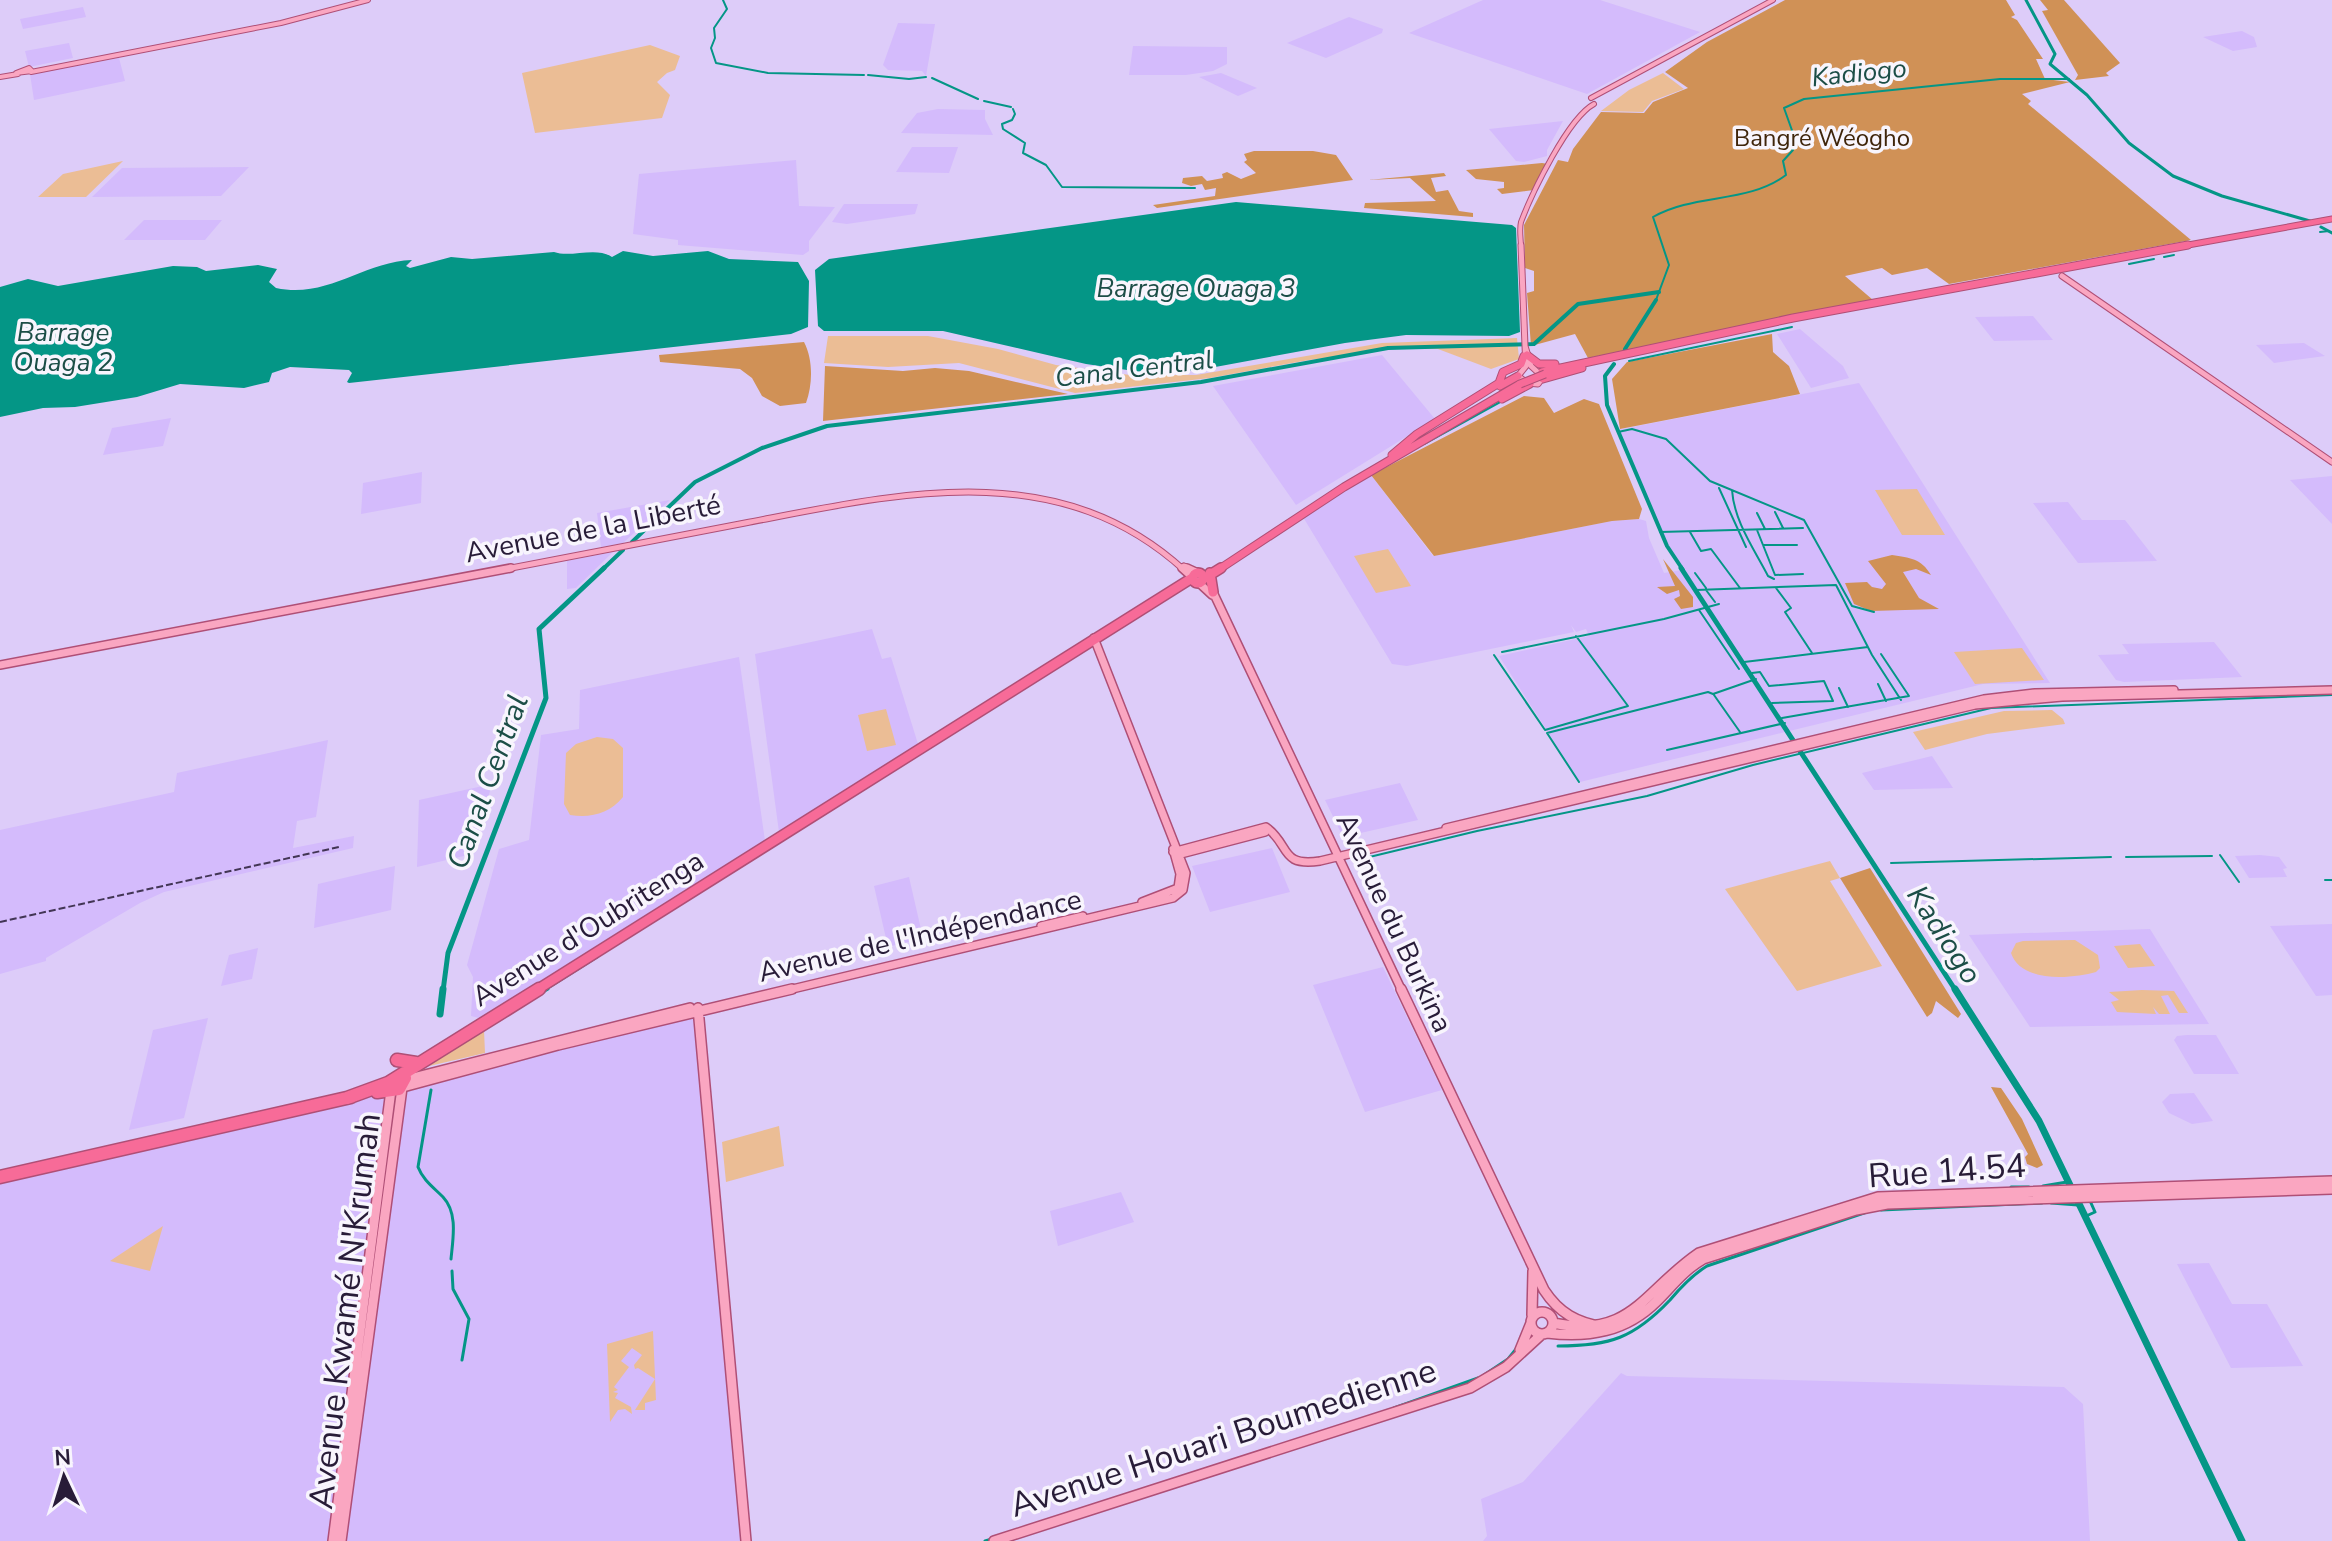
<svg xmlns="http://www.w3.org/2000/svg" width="2332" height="1541" font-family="'Nunito Sans',sans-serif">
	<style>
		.built { fill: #d4bbfc }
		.green { fill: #ebbd95 }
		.forest { fill: #d09156 }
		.water { fill: #049686 }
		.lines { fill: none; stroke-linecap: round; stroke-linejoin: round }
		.stream-far1 { stroke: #049686; stroke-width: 2 }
		.stream { stroke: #049686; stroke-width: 3 }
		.canal-far3 { stroke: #049686; stroke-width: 3 }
		.canal-far2 { stroke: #049686; stroke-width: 4 }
		.canal-far1 { stroke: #049686; stroke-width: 5 }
		.canal { stroke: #049686; stroke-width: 7 }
		.major-far3-casing { stroke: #af4f76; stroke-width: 6 }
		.major-far2-casing { stroke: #af4f76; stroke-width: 7 }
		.major-far1-casing { stroke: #af4f76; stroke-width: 10 }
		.major-casing { stroke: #af4f76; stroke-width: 12 }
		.highway-far3-casing { stroke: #af4f76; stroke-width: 7 }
		.highway-far2-casing { stroke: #af4f76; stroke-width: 9 }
		.highway-far1-casing { stroke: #af4f76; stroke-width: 12 }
		.highway-casing { stroke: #af4f76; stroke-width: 15 }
		.major-far3 { stroke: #faa6c1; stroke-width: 4 }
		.major-far2 { stroke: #faa6c1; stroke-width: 5 }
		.major-far1 { stroke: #faa6c1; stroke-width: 7 }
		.major { stroke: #faa6c1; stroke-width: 9 }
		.highway-far3 { stroke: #f76b98; stroke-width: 5 }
		.highway-far2 { stroke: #f76b98; stroke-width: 7 }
		.highway-far1 { stroke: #f76b98; stroke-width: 9 }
		.highway { stroke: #f76b98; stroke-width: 12 }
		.rail { stroke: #423554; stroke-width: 2; stroke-dasharray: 7 3; stroke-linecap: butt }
		.highway-bridge-casing { stroke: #af4f76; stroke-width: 9; stroke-linecap: butt }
		.highway-bridge { stroke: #f76b98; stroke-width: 7 }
		.labels { text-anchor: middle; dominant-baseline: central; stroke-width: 7; stroke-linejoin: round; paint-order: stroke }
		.far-park-label { font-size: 24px; fill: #3f250b; stroke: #f8f5fd }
		.far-water-label { font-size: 26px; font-style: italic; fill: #1c4e47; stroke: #f8f5fd }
		.street-label { font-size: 28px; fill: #281c38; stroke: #f8f5fd }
		.water-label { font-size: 30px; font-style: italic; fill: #1c4e47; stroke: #f8f5fd }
		.near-street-label { font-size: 34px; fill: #281c38; stroke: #f8f5fd }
	</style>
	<rect width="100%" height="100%" fill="#ddccf9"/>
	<path class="built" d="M1483 0H1600L1700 32 1587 94 1409 33Z
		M83 7 86 17 23 29 20 19Z
		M1349 17 1383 29 1382 33 1326 58 1287 43Z
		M898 23 935 24 926 76 922 71 888 70 883 65Z
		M2242 31 2254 37 2257 47 2233 51 2203 37Z
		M69 43 73 58 29 67 25 51Z
		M1133 46 1227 47V64L1213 71 1186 75H1129Z
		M119 58 125 81 34 100 30 74Z
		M1221 73 1257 88 1238 96 1199 77Z
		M938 109 985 110V119L993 135 901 133 917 113Z
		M1563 121 1547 150V156L1524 162 1516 161 1489 129Z
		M912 147H958L949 173 896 172Z
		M796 160 799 206 835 207 809 241V251L803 255 678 245V240L633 234 639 174Z
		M249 167 221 196 92 197 122 168Z
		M844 204H918L915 214 847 224 832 222Z
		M144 220H222L205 240H124Z
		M2033 316 2053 340 1994 341 1975 317Z
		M1800 329 1843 366 1849 378 1811 388 1777 334Z
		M2304 343 2325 356 2274 363 2256 345Z
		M1382 355 1435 419 1296 505 1213 386Z
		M1859 383 2050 683 1983 684 1580 782 1499 656 1589 636 1586 629 1576 632 1571 625 1574 632 1407 666 1392 664 1303 517 1371 475 1433 556 1612 521 1639 519 1646 521 1649 538 1664 573 1682 570 1667 546 1617 430Z
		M171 418 163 446 103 455 112 428Z
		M422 472 421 503 361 514 363 483Z
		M2332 476V524L2290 480Z
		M670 500 623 543 601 547 597 513Z
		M2068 502 2082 520H2125L2157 561 2078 563 2033 503Z
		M613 552 576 588 567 589V561Z
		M872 629 882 659 891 657 918 744 779 832 755 654Z
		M2214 642 2242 677 2124 682 2116 680 2098 655 2129 654 2122 644Z
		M739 657 765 841 483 1019 471 1016 473 977 467 965 499 849 529 840 541 735 579 729 580 690Z
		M328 740 316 817 297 821 293 848 354 836 353 848 164 892 140 903 46 958V961L0 974V830L174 792 177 773Z
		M1932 756 1953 788 1874 790 1862 773Z
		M1400 783 1418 820 1343 837 1325 800Z
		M492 784 473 850 468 855 417 867 419 800Z
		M1272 848 1290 892 1210 912 1192 866Z
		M2260 855 2279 857 2287 868 2283 869 2287 877 2249 878 2235 856Z
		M395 866 391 910 314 928 318 884Z
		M909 877 923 938 888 947 874 886Z
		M2332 924V995L2316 996 2270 926Z
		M2150 929 2209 1024 2030 1027 1969 935Z
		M258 948 252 979 221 986 229 955Z
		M1383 967 1442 1090 1365 1112 1313 985Z
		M698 1011 746 1541H0V1178Z
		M208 1018 184 1118 129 1130 153 1030Z
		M2187 1035H2216L2239 1074H2194L2174 1040 2177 1036Z
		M2194 1093 2213 1121 2192 1124 2169 1113 2162 1102 2170 1094Z
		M1121 1192 1134 1222 1058 1246 1050 1211Z
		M2209 1263 2232 1304H2267L2303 1366 2231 1368 2177 1264Z
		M1621 1373 1627 1376 2064 1387 2083 1404 2090 1541H1483L1487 1536 1481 1499 1523 1482Z"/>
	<path class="green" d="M650 45 680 56 675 70 667 73 657 82 670 95 662 118 535 133 522 73Z
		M1663 73 1684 89 1652 101 1643 112 1601 111 1629 90Z
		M123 161 86 197H38L63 174Z
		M828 336H928L998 349 1056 365 1130 375H1196L1382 343 1517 338 1519 359 1491 369 1438 349H1393L1309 360 1210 378 1075 393 959 363 888 367 824 363Z
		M1917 489 1945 535H1902L1875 490Z
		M1388 549 1411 586 1376 593 1354 556Z
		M2022 648 2044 680 1975 684 1954 652Z
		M886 709 896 745 867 751 858 715Z
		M2052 710 2063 719 2065 724 1987 734 1925 750 1913 732 2004 711Z
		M597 737 613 739 623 748V797C609 814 591 818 570 815L564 804 566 753 576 744Z
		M1830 861 1840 878 1830 881 1882 966 1797 991 1725 889Z
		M2075 940 2098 955 2100 968 2096 972C2071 979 2021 983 2011 953L2016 943 2023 941Z
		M2140 944 2155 966 2128 968 2114 946Z
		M2142 990 2174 991 2188 1013H2179L2168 995 2161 996 2170 1014H2159L2153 1007 2156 1014 2117 1012 2111 1002 2119 1000 2109 992Z
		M484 1030 485 1053 425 1067Z
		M779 1126 784 1166 726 1182 722 1142Z
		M163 1226 150 1271 110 1261Z
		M653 1331 656 1400 645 1403V1410H635L655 1379 638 1368 635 1369 634 1365 642 1355 632 1348 621 1361 629 1367 614 1387 618 1390 613 1392 618 1393 615 1398 631 1407 632 1414 625 1409 618 1410 610 1422 607 1344Z"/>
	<path class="forest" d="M1785 0H2006L2015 15 2011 17 2017 20 2043 59H2036L2045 79 2070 82 2022 94 2031 101 2028 104 2191 240 1949 284 1927 268 1892 275 1882 268 1845 276 1873 300 1588 358 1575 334 1531 346 1527 293 1534 291V271L1525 268 1524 225 1558 160 1568 162 1573 149 1601 112 1644 113 1653 102 1688 88 1665 72 1707 42Z
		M2040 0H2064L2120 63 2106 73 2109 76 2075 80 2078 75 2042 11 2048 10Z
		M1254 151H1313L1336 155 1353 180 1157 208 1153 205 1215 196 1216 188 1205 190 1202 184 1191 186 1182 183 1183 178 1202 176 1207 181 1223 178 1222 174 1227 172 1241 179 1256 173 1244 162 1247 160 1244 154Z
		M1542 163 1548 164 1534 190 1502 194 1497 189 1504 188V182L1476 179 1466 170Z
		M1444 173 1446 176 1431 178 1436 192 1448 190 1459 211 1473 213V217L1364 208 1365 203 1436 201 1410 178 1368 180Z
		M1772 334 1773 352 1789 366 1800 394 1620 429 1612 379 1627 362Z
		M804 342C813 359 813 384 806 403L780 406 762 396 752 378 740 369 660 362 659 355Z
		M825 366 903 371 935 368 969 371 1068 394 823 421Z
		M1524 396 1544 398 1554 413 1584 399 1599 404 1642 509 1639 519 1612 521 1434 556 1371 475Z
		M1892 555C1910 558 1921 558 1931 575L1916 569 1903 572 1919 598 1939 609 1871 611 1854 604 1845 583 1867 582 1872 587 1882 589 1886 584 1868 561Z
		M1663 559 1693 597V607L1681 609 1674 599 1680 596 1679 590 1667 594 1657 587 1675 586Z
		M1870 868 1961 1014 1958 1018 1936 1001 1932 1013 1927 1017 1840 878Z
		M1991 1087 2001 1088 2022 1119 2043 1165 2037 1168 2027 1164 2025 1157 2028 1154Z"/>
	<path class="water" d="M1236 202 1512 225 1516 228 1520 332 1509 336 1406 335 1345 343 1199 370 1141 372 1086 364 943 331H824L818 326 815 270 829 259Z
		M623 251 653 256 708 251 729 259 798 262 809 281 808 327 791 334 349 383 347 382 352 373 349 370 290 367 272 373 269 382 244 388 180 384 137 397 75 407 43 408 0 417V287L28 279 58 286 173 266 197 267 206 271 258 265 277 269 269 282 276 288C328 299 362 262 412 260L406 266 410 268 451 257 472 259 554 252C571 258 596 246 612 257Z"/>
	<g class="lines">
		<path class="stream-far1" d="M723 0 727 9 714 28 715 38 711 48 716 63 768 73 864 75
			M868 75 909 79 926 77
			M932 78 978 99
			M984 101 1011 107
			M1013 109 1015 114 1012 120 1002 124 1003 129 1025 143 1023 153 1046 165 1062 187 1195 188
			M2320 232 2329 231
			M2164 257 2174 255
			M2129 264 2154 259
			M1656 300 1669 265 1653 217C1695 193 1747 204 1786 175L1783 161 1793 150 1786 141 1794 136 1784 108 1804 99 2000 79H2069
			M1629 361 1792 327
			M1618 432 1632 429 1666 439 1710 481 1804 520 1852 606 1874 612
			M1424 444 1502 401
			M1719 488 1746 547
			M1732 490C1734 521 1754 549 1768 576L1774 579
			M1775 512 1783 528
			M1757 513 1765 529
			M1757 530 1775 575 1803 574
			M1660 532 1803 528
			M1690 532 1701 551 1711 549 1740 588
			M1763 545H1797
			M1695 573 1706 588
			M1776 588 1791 608 1785 612 1812 653
			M1696 590 1836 585 1872 655 1901 700
			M1706 590 1715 602
			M1699 610 1739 669
			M1502 652 1664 619 1719 604
			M1494 655 1545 730 1628 706 1576 636
			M1744 662 1868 647
			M1752 673 1760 672 1769 686 1824 681 1833 701 1772 703
			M1878 684 1886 701
			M1839 688 1848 707
			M1714 695 1740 732
			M1782 718 1909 696 1881 654
			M1667 750 1785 723
			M1579 782 1547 733 1708 692 1713 694 1756 679
			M2220 855 2239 882
			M2126 857 2212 856
			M1357 860 1477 831 1647 796 1753 765 1991 708 2332 695
			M1891 863 2111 857
			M2325 880H2332
			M544 991 598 957"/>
		<path class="stream" d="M543 992 548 989
			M431 1090 418 1167C423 1180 433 1187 443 1197 458 1213 453 1238 451 1259
			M2043 1186 2067 1182
			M2011 1187H2029
			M2051 1203 2078 1205
			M1881 1210 2042 1203
			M2084 1217 2095 1212 2091 1203
			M452 1271 453 1289 469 1319 462 1360
			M1558 1346C1610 1346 1634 1338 1670 1300 1681 1287 1692 1275 1707 1266L1867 1212
			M1484 1375 1508 1359 1516 1349
			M1394 1408 1478 1378
			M985 1541 992 1539"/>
		<path class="canal-far3" d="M2026 0 2055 54 2050 64 2087 95 2129 143 2173 176 2222 196 2310 221
			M2321 227 2332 233"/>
		<path class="canal-far2" d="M1625 349 1656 300
			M1614 364 1605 376 1607 405 1667 546 1683 570
			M632 542 695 482 762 448 827 426 1201 382 1388 348 1534 344 1578 304 1659 292
			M602 570 623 550"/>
		<path class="canal-far1" d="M1681 568 1956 991
			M443 991 448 953 546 698 539 629 604 568"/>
		<path class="canal" d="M1955 989 2039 1121 2242 1541
			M440 1014 443 989"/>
		<defs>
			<path id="major-far3" d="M29 68 32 71 16 73Z
				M31 72 281 23 368 0
				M0 77 18 74
				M1591 98 1773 0
				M1521 247C1521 239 1519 230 1521 222 1532 193 1568 118 1594 104"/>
			<path id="major-far2" d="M1521 245 1525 346
				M2062 276 2332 462
				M1525 346 1531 366 1543 377 1538 384 1527 383 1518 376 1526 366Z
				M1184 566 1191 570
				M501 570C582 554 664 539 745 523 896 494 1057 454 1184 570"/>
			<path id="major-far1" d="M1182 568 1192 577
				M1187 568 1200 574
				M1198 582 1212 595
				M1212 590 1402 991
				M0 665 511 568
				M1446 828 1984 699 2035 693 2174 690
				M1173 852 1266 827C1291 845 1279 867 1320 861L1975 705 2062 697 2332 690
				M1177 855 1265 832
				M1142 902 1178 888 1180 874 1173 849
				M1041 926 1083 916
				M784 991 1173 898 1183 890 1186 873 1094 638"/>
			<path id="major" d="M1401 989 1544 1290C1559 1313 1577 1323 1604 1327
				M698 1008 746 1541
				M405 1080 690 1008
				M403 1087 558 1045 792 989
				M1531 1323a11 11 0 1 1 22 0a11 11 0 1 1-22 0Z
				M1532 1315 1533 1271
				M1553 1323C1632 1339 1642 1292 1699 1253L1878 1197 2332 1181
				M1547 1333C1589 1338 1626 1332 1657 1301 1672 1286 1684 1270 1703 1259L1856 1210 1887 1204 2332 1189
				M1520 1350 1531 1323
				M333 1541 391 1090
				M341 1541 402 1088
				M994 1541 1470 1388 1506 1367 1542 1334"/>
			<path id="highway-far3" d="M2177 247 2332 219"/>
			<path id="highway-far2" d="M1527 355 1539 364H1555
				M1542 372 1793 318 2188 245
				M1543 379 1582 368
				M1500 386 1518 376
				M1502 399 1530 384
				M1392 455 1417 434 1499 383 1503 372 1521 364 1524 356
				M1218 570 1344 487 1520 384"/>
			<path id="highway-far1" d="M1193 578a5 5 0 1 1 10 0a5 5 0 1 1-10 0Z
				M1210 573 1213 592
				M1205 578 1221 568
				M535 991 1192 578"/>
			<path id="highway" d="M397 1060 416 1063
				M377 1092 399 1089 405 1078
				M347 1098 388 1083 539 989
				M0 1177 351 1097"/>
		</defs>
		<use href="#major-far3" class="major-far3-casing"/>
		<use href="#major-far2" class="major-far2-casing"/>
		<use href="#major-far1" class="major-far1-casing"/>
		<use href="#major" class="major-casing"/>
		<use href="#highway-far3" class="highway-far3-casing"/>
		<use href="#highway-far2" class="highway-far2-casing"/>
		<use href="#highway-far1" class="highway-far1-casing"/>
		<use href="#highway" class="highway-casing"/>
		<use href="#major-far3" class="major-far3"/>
		<use href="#major-far2" class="major-far2"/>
		<use href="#major-far1" class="major-far1"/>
		<use href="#major" class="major"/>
		<use href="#highway-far3" class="highway-far3"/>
		<use href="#highway-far2" class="highway-far2"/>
		<use href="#highway-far1" class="highway-far1"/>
		<use href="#highway" class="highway"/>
		<path class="rail" d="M0 922 339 847"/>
		<defs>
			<path id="highway-bridge" d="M1520 384 1545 374"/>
		</defs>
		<use href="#highway-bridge" class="highway-bridge-casing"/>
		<use href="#highway-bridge" class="highway-bridge"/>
	</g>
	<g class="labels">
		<g class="far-park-label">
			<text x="1822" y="138">Bangré Wéogho</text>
		</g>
		<g class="far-water-label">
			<text transform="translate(1859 73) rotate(-6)">Kadiogo</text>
			<text x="1196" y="288">Barrage Ouaga 3</text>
			<text x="63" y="332">Barrage<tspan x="63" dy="30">Ouaga 2</tspan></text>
			<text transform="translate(1134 369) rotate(-7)">Canal Central</text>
		</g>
		<g class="street-label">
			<text transform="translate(593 529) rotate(-11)">Avenue de la Liberté</text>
			<text transform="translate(1394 923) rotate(65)">Avenue du Burkina</text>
			<text transform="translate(588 929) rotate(-32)">Avenue d'Oubritenga</text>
			<text transform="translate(920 936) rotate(-13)">Avenue de l'Indépendance</text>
		</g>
		<g class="water-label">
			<text transform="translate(488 782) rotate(-70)">Canal Central</text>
			<text transform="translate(1944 935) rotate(57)">Kadiogo</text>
		</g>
		<g class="near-street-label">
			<text transform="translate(1947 1171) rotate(-4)">Rue 14.54</text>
			<text transform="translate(345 1311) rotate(-83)">Avenue Kwamé N'Krumah</text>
			<text transform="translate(1223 1438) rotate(-18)">Avenue Houari Boumedienne</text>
		</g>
	</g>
	<g transform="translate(64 1477) rotate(356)" stroke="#f8f5fd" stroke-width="6" paint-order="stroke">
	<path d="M0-6L14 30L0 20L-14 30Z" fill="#281c38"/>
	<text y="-12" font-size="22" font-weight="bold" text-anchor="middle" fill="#281c38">N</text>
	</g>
</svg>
